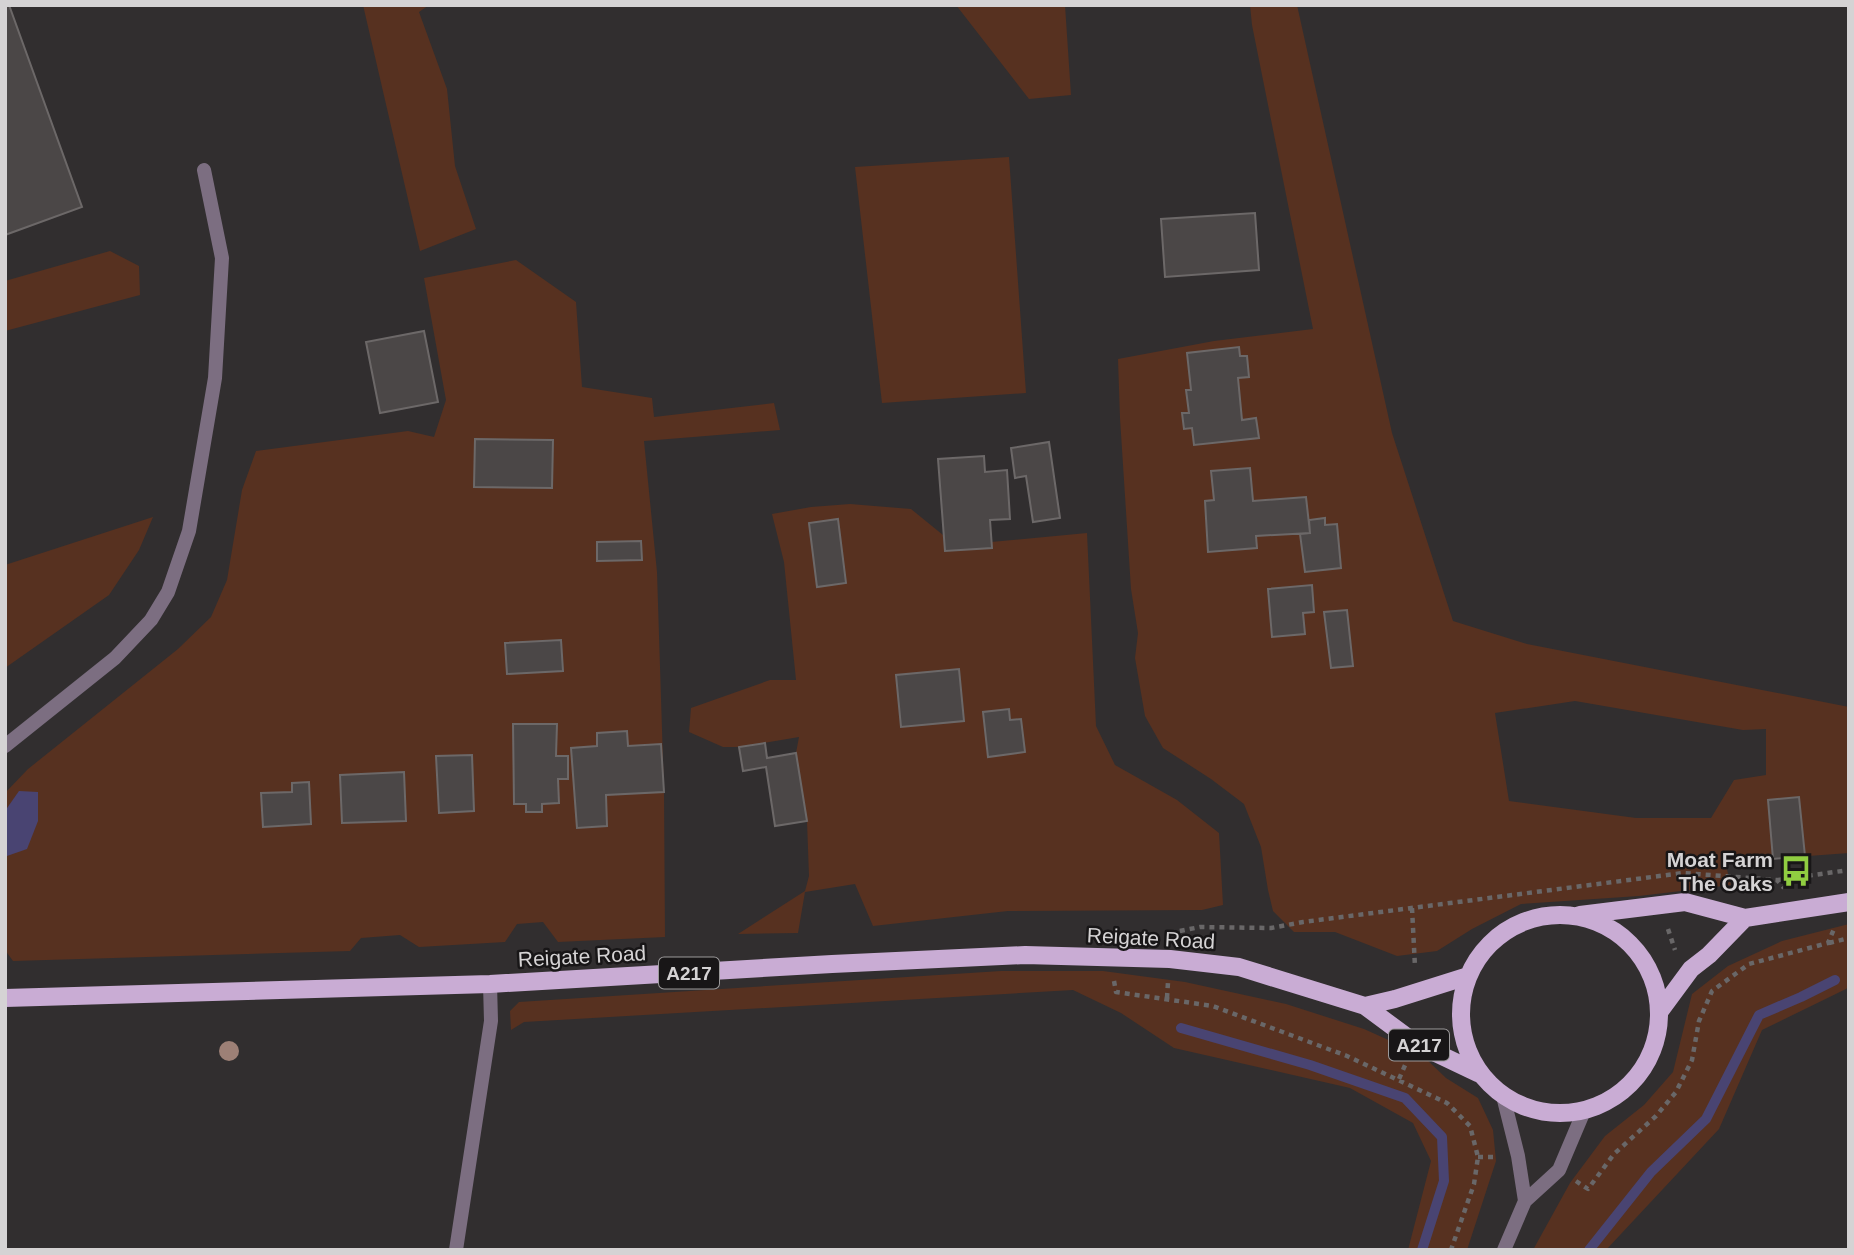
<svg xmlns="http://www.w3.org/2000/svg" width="1854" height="1255" font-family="Arial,sans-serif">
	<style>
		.green { fill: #573120; fill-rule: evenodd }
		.water { fill: #494472 }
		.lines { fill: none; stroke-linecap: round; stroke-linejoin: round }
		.stream { stroke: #494472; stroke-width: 10 }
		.building { fill: #4b4747; stroke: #6c6868; stroke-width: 2 }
		.path { stroke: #696768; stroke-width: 4.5; stroke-dasharray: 5 5; stroke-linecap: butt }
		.service { stroke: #7c6e81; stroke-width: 14 }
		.tertiary { stroke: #7c6e81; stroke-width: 14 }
		.primary { stroke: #c9acd4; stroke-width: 18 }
		.tree { fill: #9d8076 }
		.labels { text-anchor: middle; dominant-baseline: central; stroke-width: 5; stroke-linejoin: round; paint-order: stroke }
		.shield { fill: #181617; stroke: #9c9a9b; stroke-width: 2 }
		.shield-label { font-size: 19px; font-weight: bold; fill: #d5d3d4 }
		.poi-label { font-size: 21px; font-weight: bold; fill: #d5d3d4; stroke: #181617; text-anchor: end }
		.street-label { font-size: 21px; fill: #d5d3d4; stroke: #181617 }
	</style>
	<rect width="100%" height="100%" fill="#312e2f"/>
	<path class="green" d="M363 5H429L419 12 447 89 455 166 476 229 420 251Z
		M956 5H1065L1071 95 1029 99Z
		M1250 5H1297L1392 433 1453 621 1527 644 1849 707V853L1725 862 1731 885 1639 896 1521 904 1472 929 1437 951 1397 956 1335 932H1294L1273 911 1268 890 1261 847 1244 804 1211 779 1163 748 1145 716 1135 658 1138 633 1131 589 1120 418 1118 359 1214 341 1313 329 1252 25ZM1575 701 1743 730 1766 729V775L1734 780 1711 818H1636L1509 801 1495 713Z
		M1009 157 1026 393 882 403 855 167Z
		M110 251 139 266 140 295 5 331V281Z
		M516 260 576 302 582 387 652 398 654 417 774 403 780 430 644 441 657 572 664 792 665 937 558 942 543 922 517 924 505 942 419 947 400 935 361 938 350 951 13 961 5 950V793L28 769 178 649 211 617 227 580 242 490 256 451 408 431 434 437 446 400 424 278Z
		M850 504 911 509 943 535 945 551 992 548 991 542 1087 533 1096 726 1115 765 1177 800 1219 833 1223 905 1202 910 1008 911 873 926 855 884 805 892 798 933 738 934 805 891 809 876 807 821 796 753 799 737 739 747H723L689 732 691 708 770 680H796L784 562 772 514 811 507Z
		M153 517 139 550 109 595 5 668V565Z
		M1849 924V986L1846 989 1762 1030 1719 1129 1606 1250H1533L1570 1183 1605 1136 1644 1105 1673 1072 1692 994 1728 966 1782 941Z
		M1001 971H1103L1185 982 1286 1004 1364 1029 1422 1055 1446 1078 1478 1098 1493 1130 1496 1161 1467 1250H1408L1431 1161 1413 1123 1350 1088 1174 1048 1121 1013 1073 990 524 1022 511 1030 510 1011 519 1002Z"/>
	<path class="water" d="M19 791 38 792V821L27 849 7 856 5 854V811Z"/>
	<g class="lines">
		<path class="stream" d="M1181 1028 1310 1065 1405 1098 1442 1137 1444 1181 1422 1250
			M1589 1250 1651 1172 1706 1119 1759 1015 1801 997 1835 980"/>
	</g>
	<path class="building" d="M5 5H9L82 207 5 235Z
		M1255 213 1259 270 1165 277 1161 219Z
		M424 331 438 402 380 413 366 342Z
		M1239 347 1240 356H1247L1249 377 1238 378 1242 420 1256 418 1259 438 1194 445 1192 428 1184 429 1182 413H1189L1186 390H1191L1187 353Z
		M475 439 553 440 552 488 474 487Z
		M1049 442 1060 518 1033 522 1026 476 1015 478 1011 448Z
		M984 456 985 472 1007 470 1010 519 990 520 992 548 945 551 938 459Z
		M1250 468 1253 501 1306 497 1310 533 1256 536 1257 548 1208 552 1205 501 1214 500 1211 471Z
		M1325 518V525L1337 524 1341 568 1305 572 1300 534 1310 533 1309 520Z
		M838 519 846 583 817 587 809 523Z
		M641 541 642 560 597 561V542Z
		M1312 585 1314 612 1303 613 1305 634 1272 637 1268 589Z
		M1347 610 1353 666 1331 668 1324 612Z
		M561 640 563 671 507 674 505 643Z
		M959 669 964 721 901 727 896 675Z
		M1009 709 1010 720 1021 719 1025 752 988 757 983 712Z
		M513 724H557L556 756H568V779H558L559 803 542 804V812H526V804H514Z
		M627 731 628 746 661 744 664 792 606 795 607 826 577 828 571 748 597 746V733Z
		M765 743 767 758 796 753 807 821 775 826 766 767 743 771 739 747Z
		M472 755 474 811 439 813 436 756Z
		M404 772 406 821 342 823 340 775Z
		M309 782 311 824 263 827 261 793 292 792V783Z
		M1799 797 1805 856 1773 859 1768 800Z"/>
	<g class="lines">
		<path class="path" d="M1778 880 1849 870
			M1412 908 1415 967
			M1668 929 1675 950
			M1170 933 1200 927 1271 928 1303 922 1683 873 1777 880 1784 888
			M1829 943 1849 938
			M1114 981 1116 992 1213 1006 1347 1056 1447 1103 1470 1126 1478 1157 1474 1184 1451 1250
			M1167 998 1168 982
			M1399 1079 1406 1063
			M1478 1157H1496
			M1576 1181 1588 1189 1614 1154 1656 1116 1676 1092 1692 1060 1699 1021 1712 991 1749 964 1828 943 1834 929"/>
		<path class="service" d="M5 746 115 658 151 620 168 592 189 531 215 378 222 258 204 170
			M456 1250 491 1021 490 984"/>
		<path class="tertiary" d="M1503 1096 1518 1156 1525 1201
			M1504 1250 1525 1201 1559 1170 1584 1111"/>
		<path class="primary" d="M1461 1014a99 99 0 1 1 198 0a99 99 0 1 1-198 0Z
			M1580 915 1685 902 1745 918 1849 902
			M5 998 490 984 832 964 1025 955 1170 959 1239 967 1365 1006 1415 1043 1478 1073
			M1365 1006 1395 999 1468 976
			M1660 1011 1691 969 1709 955 1745 918"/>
	</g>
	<circle class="tree" cx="229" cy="1051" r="10"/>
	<defs>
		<symbol id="bus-bare" viewBox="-9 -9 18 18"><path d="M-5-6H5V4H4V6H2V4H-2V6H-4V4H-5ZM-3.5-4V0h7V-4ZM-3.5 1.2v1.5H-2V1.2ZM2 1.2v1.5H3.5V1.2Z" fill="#90cd41" stroke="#181617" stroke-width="2.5" paint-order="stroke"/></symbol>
	</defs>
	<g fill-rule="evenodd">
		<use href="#bus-bare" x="1774" y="849" width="44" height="44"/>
	</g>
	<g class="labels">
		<g class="shield">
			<rect x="659" y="957.5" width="60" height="31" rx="5"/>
			<rect x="1389" y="1029.5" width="60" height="31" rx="5"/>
		</g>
		<g class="shield-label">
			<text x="689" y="973">A217</text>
			<text x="1419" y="1045">A217</text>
		</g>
		<g class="poi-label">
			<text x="1773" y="859">Moat Farm<tspan x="1773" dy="24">The Oaks</tspan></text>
		</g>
		<g class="street-label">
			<text transform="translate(1151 938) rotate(3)">Reigate Road</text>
			<text transform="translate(582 956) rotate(-3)">Reigate Road</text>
		</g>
	</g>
	<rect width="1854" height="1255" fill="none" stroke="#d5d3d4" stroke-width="14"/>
</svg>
